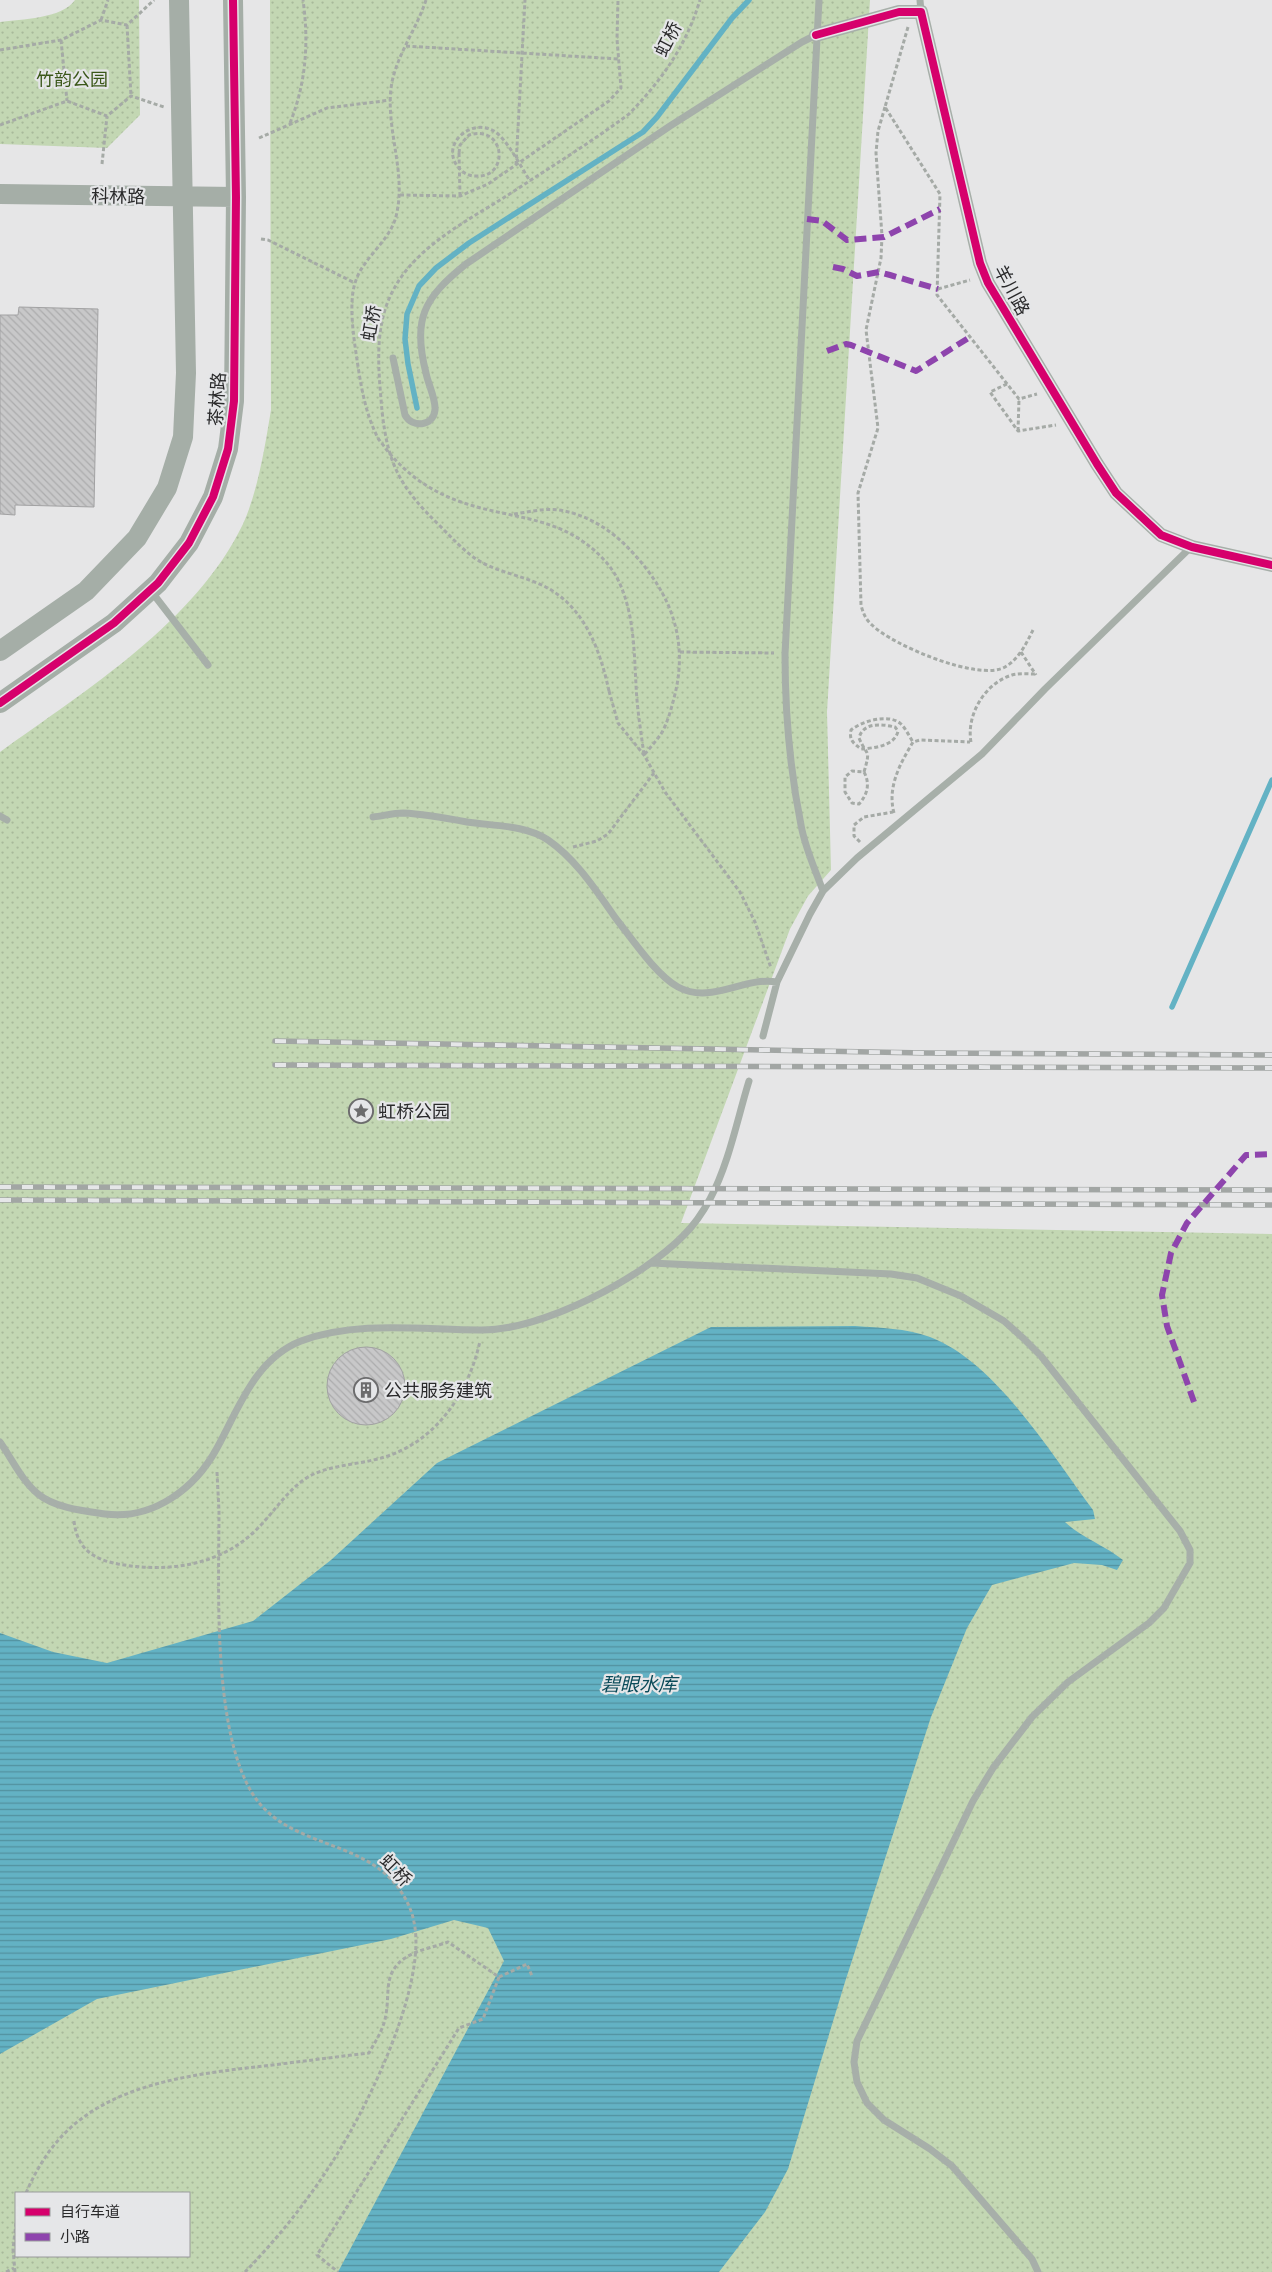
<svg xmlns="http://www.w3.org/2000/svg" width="1272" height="2272" font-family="'Space Grotesk','Noto Sans SC',sans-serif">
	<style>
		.park { fill: url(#park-dots); fill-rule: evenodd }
		.water { fill: url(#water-rules) }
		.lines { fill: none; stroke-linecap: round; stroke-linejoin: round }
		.stream { stroke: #63b2c4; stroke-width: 5.5 }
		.building { fill: url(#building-back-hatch); stroke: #a2a2a3 }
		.path { stroke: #a5aaa6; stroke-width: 3; stroke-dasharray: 4 2.5; stroke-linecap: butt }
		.lane { stroke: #a7afa9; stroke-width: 7 }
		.street { stroke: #a7afa9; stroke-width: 14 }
		.secondary { stroke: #a5aea7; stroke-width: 20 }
		.rail-casing { stroke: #a2a6a4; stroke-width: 5.5 }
		.rail { stroke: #e5e6e8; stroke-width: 4; stroke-dasharray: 11; stroke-linecap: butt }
		.path-bridge { stroke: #a5aaa6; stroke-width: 3; stroke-dasharray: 4 2.5; stroke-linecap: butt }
		.quiet { stroke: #8e44ad; stroke-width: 6; stroke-dasharray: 12 6; stroke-linecap: butt }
		.cycleway-casing { stroke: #e5e6e8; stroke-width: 11 }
		.cycleway { stroke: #d6006c; stroke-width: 8 }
		.labels { text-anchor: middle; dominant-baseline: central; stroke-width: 4.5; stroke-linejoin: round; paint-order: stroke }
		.street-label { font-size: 18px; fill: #2a2a2b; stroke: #e5e6e8 }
		.park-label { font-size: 18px; fill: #3a5719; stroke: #e5e6e8 }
		.poi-label { font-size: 18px; fill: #2a2a2b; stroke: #e5e6e8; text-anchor: start }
		.water-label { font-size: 19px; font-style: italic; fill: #0b4b59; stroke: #e5e6e8 }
	</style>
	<defs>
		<pattern id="park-dots" width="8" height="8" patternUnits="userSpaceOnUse" patternTransform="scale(1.25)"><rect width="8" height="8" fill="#c3d7b3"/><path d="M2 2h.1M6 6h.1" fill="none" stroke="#a8b99a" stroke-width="1.8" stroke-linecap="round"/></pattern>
		<pattern id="water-rules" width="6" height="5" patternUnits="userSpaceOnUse" patternTransform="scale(1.25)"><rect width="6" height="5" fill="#63b2c4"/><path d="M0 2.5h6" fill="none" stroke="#52919f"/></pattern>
		<pattern id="building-back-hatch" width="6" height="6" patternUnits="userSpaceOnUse" patternTransform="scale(1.25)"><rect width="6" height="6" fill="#c8c8c9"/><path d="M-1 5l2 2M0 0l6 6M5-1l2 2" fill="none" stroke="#acacad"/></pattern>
	</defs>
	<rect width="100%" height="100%" fill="#e6e6e7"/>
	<path class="park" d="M75 0H139L140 115 107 148 0 144V22C21 19 62 19 75 0Z
		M270 0H870L827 712 831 870 808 896 790 929 681 1223 1272 1234V2272H0V752C86 690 196 622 243 524 258 491 265 446 271 410ZM16 2193H189V2256H16Z"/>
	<path class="water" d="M855 1326C881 1328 905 1328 930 1337 996 1362 1051 1454 1093 1510L1095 1519 1065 1522C1082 1538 1104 1545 1123 1560L1117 1570 1102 1565 1074 1563 992 1585 967 1628 931 1717 845 1982 788 2169 765 2212 719 2272H338L504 1961 488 1928 454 1920 391 1939 97 1999 0 2054V1633L53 1652 107 1663 253 1621 331 1560 437 1463 711 1327Z"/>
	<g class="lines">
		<path class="stream" d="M417 408 408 364 405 339 407 314 419 286 436 268 469 243 643 132 657 117 732 18 749 0
			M1172 1007 1272 780"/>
	</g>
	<path class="building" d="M19 307 98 309 94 507 15 505V515L0 514V315H18Z
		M327 1386a39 39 0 1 1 78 0a39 39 0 1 1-78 0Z"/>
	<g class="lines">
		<path class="path" d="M426 0C417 28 398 53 392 82 384 125 406 169 397 212 392 241 363 256 355 283 349 302 353 333 356 353 360 380 364 409 376 434 378 440 383 444 386 449 407 475 430 491 461 502 509 519 555 515 595 551 603 558 611 567 616 576 634 609 634 649 636 685 637 709 641 732 644 755
			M101 20 108 0
			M127 25 131 96
			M908 27 885 107 940 194 937 295 1019 399 1037 394
			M61 40 67 101
			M406 46 619 59
			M0 50 61 40 101 20 127 25 154 0
			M885 107 878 131 876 153 882 236 881 258 866 330 878 428 858 493 861 605C863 613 866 620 872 625 892 645 979 682 1005 667 1019 659 1026 644 1033 630
			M290 123C306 83 309 43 303 0
			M0 125 67 101 107 116 131 96 164 107
			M259 138 327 108 391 100
			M459 153 460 196
			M102 164 107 116
			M516 165 525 0
			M400 195 460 196 488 184 609 101 621 88 617 39 618 0
			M261 239 268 240 355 283
			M938 289 970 280
			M1007 384 990 392 1018 431 1056 425
			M1018 431 1019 399
			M514 514C529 512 544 508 559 510 589 515 613 531 633 553 672 595 689 642 674 698 671 710 667 724 661 734 656 741 650 748 644 755
			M680 652 774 653
			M1021 652 1036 675
			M609 691 618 723 644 755 665 792 740 892 755 922 771 968
			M971 742C966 715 985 683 1012 675 1020 673 1028 674 1035 674
			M864 772C870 783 868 794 859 804L852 803 845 792V777L852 771 864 772C871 748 867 757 859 738 863 722 882 724 895 727L898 731C895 746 874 748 861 749 853 743 849 740 851 730 862 721 889 713 901 724 906 729 909 736 913 742
			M894 813C887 787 900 764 913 742L920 740 970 742
			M860 842 854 836V825L864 817 893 812
			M573 847 597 841 608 834 654 773
			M217 1472 219 1511
			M74 1521C77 1548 92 1559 118 1564 168 1573 221 1566 258 1528 275 1511 287 1490 308 1477 327 1466 352 1465 373 1460 432 1448 468 1396 480 1341
			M499 1977 527 1964 532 1976
			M26 2193C36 2170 49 2148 68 2130 119 2082 197 2074 263 2066 299 2062 334 2057 369 2053 376 2040 384 2029 386 2014 390 1992 383 1973 405 1958 416 1950 435 1947 448 1942L499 1977 483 2019 459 2028 317 2255 338 2272
			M6 2272 14 2268
			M15 2272 13 2249 16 2223"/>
		<path class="lane" d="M819 0 785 654C785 710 790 770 801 825 805 848 815 869 823 891
			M920 0 921 12
			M393 358 405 415C412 428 433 427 435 410 436 399 428 384 426 373 412 319 424 298 466 264L670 126 802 42 816 35
			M151 591 208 665
			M0 816 7 820
			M373 817C383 816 393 813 403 813 425 814 446 818 467 822 493 826 526 825 548 840 577 860 597 892 617 920 632 939 657 976 678 987 711 1005 744 976 777 982
			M763 1036 777 982 810 914 823 891 857 858 982 754 1045 689 1191 547
			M651 1263 891 1274 917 1278 961 1296 1004 1321 1023 1338 1041 1356 1180 1531 1190 1550V1563L1164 1608 1149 1623 1068 1682 1032 1717 993 1768 973 1801 857 2041 854 2062 857 2082 867 2103 884 2120 930 2149 952 2166 1032 2259 1038 2272
			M0 1442C12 1459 22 1481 38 1494 55 1508 84 1511 105 1514 153 1520 195 1489 217 1448 239 1408 255 1359 301 1341 357 1320 422 1330 480 1330 541 1331 641 1279 684 1235 694 1225 703 1212 710 1199 729 1163 737 1120 749 1081"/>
		<path class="street" d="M816 35 899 12H921L980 263 988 283 1097 464 1116 493 1161 535 1192 547 1272 565"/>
		<path class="secondary" d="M0 194 236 197
			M0 651 86 591 137 538 167 488 183 437 186 373 179 0
			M0 703 114 623 158 583 189 543 213 497 228 449 234 401 236 197 233 0"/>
		<defs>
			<path id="rail" d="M275 1041 926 1053 1272 1055
				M275 1065 1272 1068
				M0 1187 1272 1190
				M0 1200 1272 1205"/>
		</defs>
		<use href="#rail" class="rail-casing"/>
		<use href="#rail" class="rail"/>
		<path class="path-bridge" d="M459 153 460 145 469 135C506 124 510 179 475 176 469 176 463 173 459 168 439 146 470 117 494 131 507 139 521 167 530 181
			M609 691C599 645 581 598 532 581 514 574 493 570 476 559 463 550 452 538 440 526 401 488 388 466 382 411 379 375 374 333 389 299 410 249 464 223 508 195 549 168 590 143 629 114 662 80 686 46 700 0
			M219 1511C219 1588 212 1732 254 1796 288 1847 360 1839 397 1886 405 1896 412 1910 414 1922 428 1987 363 2117 327 2170 303 2207 275 2241 245 2272"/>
		<path class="quiet" d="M807 219 822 221 847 240 884 237 940 209
			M833 267 843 269 857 276 879 272 890 275 938 289
			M827 351 846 344 851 345 916 371 970 337
			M1194 1402 1167 1326 1162 1295 1171 1253 1187 1223 1246 1155 1272 1154"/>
		<defs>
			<path id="cycleway" d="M816 35 899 12H921L980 263 988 283 1097 464 1116 493 1161 535 1192 547 1272 565
				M0 703 114 623 158 583 189 543 213 497 228 449 234 401 236 197 233 0"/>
		</defs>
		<use href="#cycleway" class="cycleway-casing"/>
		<use href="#cycleway" class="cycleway"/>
	</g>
	<defs>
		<symbol id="sight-ring" viewBox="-11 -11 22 22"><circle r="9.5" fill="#e5e6e8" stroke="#6c6c6d" stroke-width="1.5"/><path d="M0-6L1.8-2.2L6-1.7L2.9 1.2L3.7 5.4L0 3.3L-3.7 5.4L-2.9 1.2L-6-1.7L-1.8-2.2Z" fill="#6c6c6d"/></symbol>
		<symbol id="building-ring" viewBox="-11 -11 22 22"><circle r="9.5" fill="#e5e6e8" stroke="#6c6c6d" stroke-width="1.5"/><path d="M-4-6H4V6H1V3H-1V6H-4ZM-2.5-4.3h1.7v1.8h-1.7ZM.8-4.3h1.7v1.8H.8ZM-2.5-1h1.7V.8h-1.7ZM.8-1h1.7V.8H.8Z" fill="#6c6c6d"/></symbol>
	</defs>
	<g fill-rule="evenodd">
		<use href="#sight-ring" x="347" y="1097" width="28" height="28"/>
		<use href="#building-ring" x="352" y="1376" width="28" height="28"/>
	</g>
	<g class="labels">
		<g class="street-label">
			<text transform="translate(668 39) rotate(-63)">虹桥</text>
			<text transform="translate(118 196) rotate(1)">科林路</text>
			<text transform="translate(1012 290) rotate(62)">羊川路</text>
			<text transform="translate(371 323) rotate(-80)">虹桥</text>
			<text transform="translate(217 399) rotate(-86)">茶林路</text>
			<text transform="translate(396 1870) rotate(46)">虹桥</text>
		</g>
		<g class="park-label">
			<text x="72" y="79">竹韵公园</text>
		</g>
		<g class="poi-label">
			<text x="378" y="1111">虹桥公园</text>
			<text x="384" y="1390">公共服务建筑</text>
		</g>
		<g class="water-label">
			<text x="639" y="1684">碧眼水库</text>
		</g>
	</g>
	<rect x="15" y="2192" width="175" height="65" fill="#e5e6e8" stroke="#9a9b9c"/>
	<rect x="25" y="2208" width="25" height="8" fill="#d6006c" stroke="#9a9b9c"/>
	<text x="60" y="2217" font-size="15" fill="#2a2a2b">自行车道</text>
	<rect x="25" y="2233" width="25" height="8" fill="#8e44ad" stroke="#9a9b9c"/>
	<text x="60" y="2242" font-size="15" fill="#2a2a2b">小路</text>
</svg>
